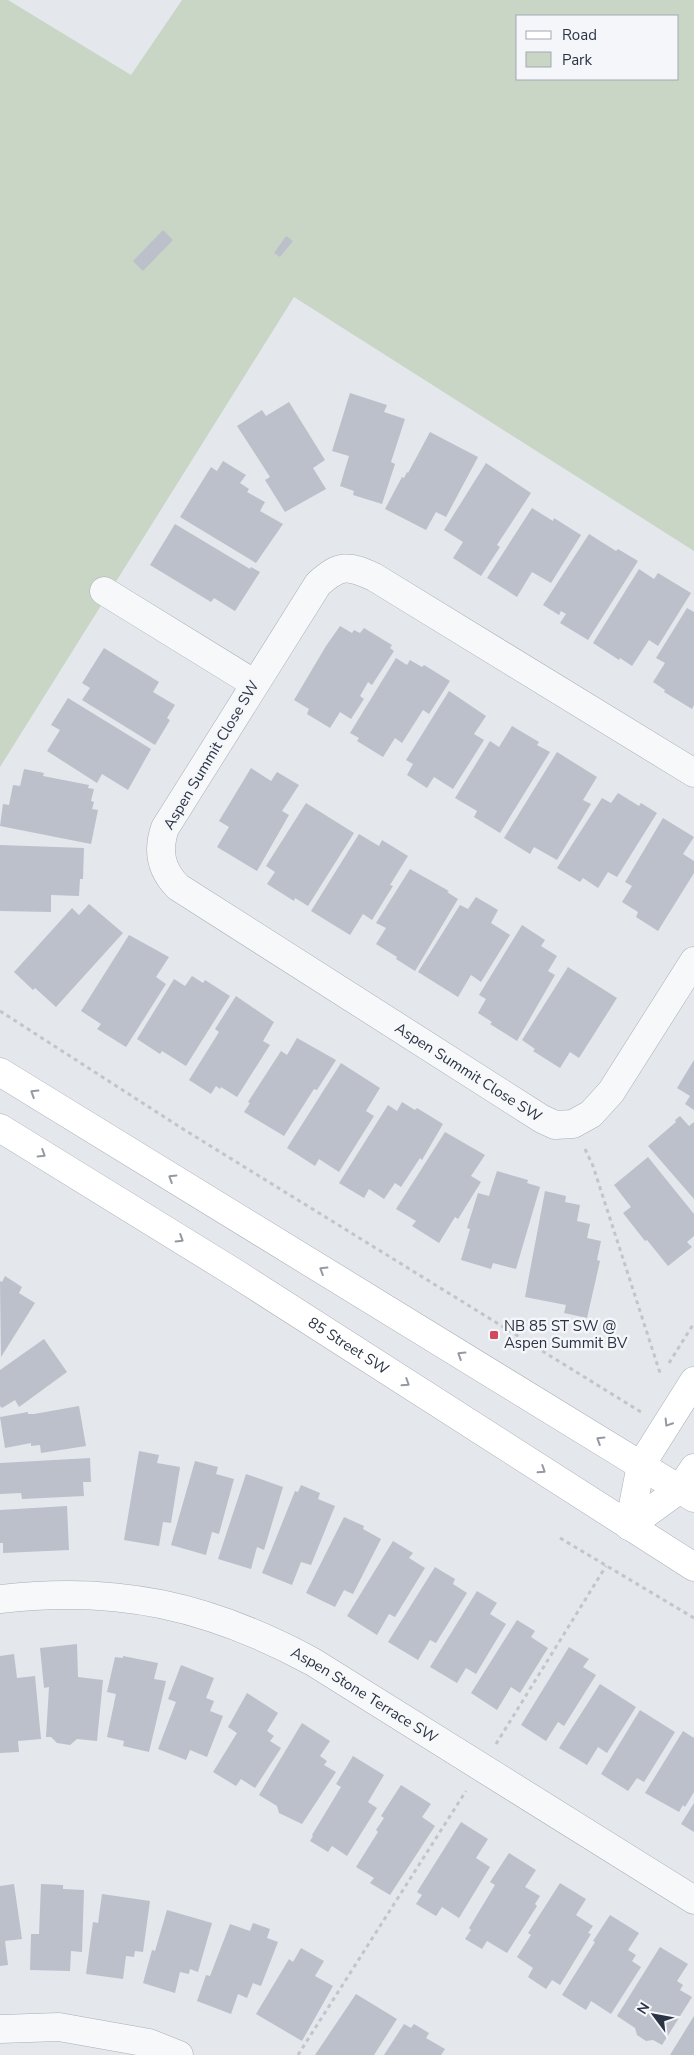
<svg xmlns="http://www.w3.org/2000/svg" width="694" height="2055" font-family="'Nunito Sans',sans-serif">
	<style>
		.green { fill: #c9d6c5; fill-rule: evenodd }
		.building { fill: #bbc0ca }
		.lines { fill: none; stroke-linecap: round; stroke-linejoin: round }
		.street-casing { stroke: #a9aeb7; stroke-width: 29 }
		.secondary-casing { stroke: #a9aeb7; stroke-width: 29 }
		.path { stroke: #c2c5cb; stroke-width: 3; stroke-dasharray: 4 4; stroke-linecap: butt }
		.street { stroke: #f7f8fa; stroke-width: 28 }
		.secondary { stroke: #fff; stroke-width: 28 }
		.oneway { stroke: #959aa2 }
		.poi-dot { fill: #d1495b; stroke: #f4f6f9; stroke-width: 2 }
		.labels { text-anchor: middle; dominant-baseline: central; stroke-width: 5; stroke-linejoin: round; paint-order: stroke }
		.street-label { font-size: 15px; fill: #2b3445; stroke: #f4f6f9 }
		.poi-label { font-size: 15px; fill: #2b3445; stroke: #f4f6f9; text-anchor: start }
	</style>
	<rect width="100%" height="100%" fill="#e4e7ec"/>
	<path class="green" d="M0 0H8L131 75 182 0H694V551L294 297 0 767ZM518 16H678V79H518Z"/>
	<path class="building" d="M163 230 173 240 143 271 133 261Z
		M286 236 293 241 280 257 274 253Z
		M350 393 387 405 384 412 405 419 391 462 395 464 382 504 353 495 354 491 340 486 349 456 332 451Z
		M289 402 325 460 313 468 326 489 285 512 265 480 270 477 237 426 262 410 266 416Z
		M430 432 478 457 446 517 436 512 426 530 385 509 402 477 404 478 407 472 408 473Z
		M223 461 246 475 240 483 249 489 247 492 265 502 260 511 283 524 256 563 180 517 211 467 217 471Z
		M486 463 531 493 497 545 500 547 481 576 453 558 463 542 444 530Z
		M532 508 553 521 554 518 581 535 551 583 532 572 517 597 487 578Z
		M175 524 250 569 251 567 260 572 235 611 214 598 211 602 150 565Z
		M589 534 616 551 618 549 638 561 588 640 560 623 566 614 561 611 559 615 543 605Z
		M639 569 654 579 658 573 691 593 658 646 649 640 632 666 620 658 619 660 593 643Z
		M687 608 694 612V705L692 709 664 692 665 690 653 682 665 663 656 658Z
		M340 626 352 633 354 630 360 633 364 628 392 645 390 648 394 651 372 685 368 682 360 696 364 699 351 719 340 712 330 728 307 714 309 709 294 700 326 646Z
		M104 648 159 682 153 692 175 705 167 718 170 720 155 745 82 700 90 688 82 683Z
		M396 658 407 665 410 660 422 667 424 665 450 681 429 714 423 710 402 743 395 738 383 757 357 741 359 738 350 733Z
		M449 691 486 716 474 734 484 740 453 789 434 777 427 788 407 775 413 764 406 760Z
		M68 698 151 749 128 790 102 774 97 783 47 751 60 730 51 725Z
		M512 726 539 742 537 745 550 752 500 833 474 817 477 811 455 798 490 741 499 747Z
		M557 752 597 777 583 800 591 804 557 860 534 847 530 854 504 838Z
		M251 768 271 781 277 772 299 785 282 811 289 815 257 871 217 847 229 827 219 821Z
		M24 769 44 773 43 776 89 785 88 788 94 789 91 801 94 802 92 809 98 810 91 844 0 826 3 804 9 805 13 785 20 786Z
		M618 793 639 806 641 803 657 813 617 877 608 872 598 888 583 878 580 882 557 868 602 798 611 803Z
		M306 803 354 833 308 906 295 898 294 901 267 884 275 872 266 866Z
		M663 818 694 837 683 854 694 861V873L658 931 636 917 638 912 622 902 632 886 625 882Z
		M359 834 379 846 382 840 408 856 390 885 393 886 372 920 363 914 350 935 311 911Z
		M0 845 84 848 83 879H80L79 896 51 895V912L0 911Z
		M410 869 449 891 447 892 458 899 415 971 396 959 397 957 376 944 386 928 376 923Z
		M476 897 498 910 491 923 510 935 481 982 471 975 458 997 418 972 460 905 468 909Z
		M89 904 123 933 56 1007 35 988 33 990 14 972 72 908 79 915Z
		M522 925 545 940 541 946 557 956 548 971 555 975 517 1041 490 1024 492 1022 478 1013 486 999 479 995Z
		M129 935 169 957 156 977 166 984 126 1047 97 1029 101 1024 81 1011Z
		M568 967 617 998 579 1058 570 1052 560 1068 533 1051 535 1049 522 1040Z
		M192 976 203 983 205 980 230 996 186 1066 162 1051 160 1054 137 1039 174 979 185 986Z
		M236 996 274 1022 263 1041 270 1045 237 1097 221 1087 220 1089 216 1086 211 1094 189 1080 219 1032 215 1029Z
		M297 1038 336 1060 317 1090 314 1089 284 1136 244 1112 250 1103 248 1102 281 1051 287 1055Z
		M694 1060V1110L685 1104 690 1096 677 1088Z
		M341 1063 380 1088 366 1111 374 1116 339 1172 319 1159 315 1166 287 1148Z
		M402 1102 415 1110 417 1108 443 1124 422 1160 420 1158 401 1187 395 1183 384 1199 369 1189 364 1198 339 1183 388 1105 397 1111Z
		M680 1116 689 1126 694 1122V1199L648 1146 676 1122 675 1120Z
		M445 1132 485 1155 471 1176 481 1182 458 1219 455 1217 439 1243 412 1226 416 1221 396 1209Z
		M648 1157 694 1214V1236L687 1242 692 1247 668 1266 647 1240 645 1241 623 1213 631 1207 614 1185Z
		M497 1171 528 1180 527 1183 540 1187 516 1269 493 1263 491 1269 461 1260 470 1229 467 1228 478 1193 489 1196Z
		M545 1191 566 1196 565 1202 580 1205 577 1221 590 1224 587 1238 601 1241 597 1260 600 1261 587 1318 564 1313 566 1305 525 1297Z
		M5 1276 22 1287 19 1293 35 1303 1 1357 0 1281 2 1282Z
		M44 1339 67 1372 19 1407 15 1400 2 1408 0 1406V1370Z
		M79 1406 86 1446 41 1453 40 1445 31 1446V1443L5 1448 0 1417 28 1412V1414H34Z
		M139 1451 159 1455 157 1463 180 1467 171 1523 163 1522 159 1546 124 1540Z
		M90 1458 91 1482H83L84 1496 22 1499 21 1493 0 1494V1463Z
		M195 1461 218 1467 216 1474 234 1479 219 1534 212 1532 206 1555 171 1545Z
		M246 1474 283 1487 264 1550 257 1547 251 1569 218 1559Z
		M301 1485 320 1493 318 1499 335 1506 311 1565 301 1562 292 1585 262 1573 295 1491 298 1492Z
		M67 1506 69 1550 3 1553V1543H0V1510Z
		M344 1517 364 1526 363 1529 381 1539 353 1594 344 1590 335 1607 306 1593Z
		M393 1541 413 1553 409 1558 425 1568 395 1617 389 1614 377 1635 347 1616Z
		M435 1567 455 1579 453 1584 467 1593 436 1643 430 1640 418 1660 388 1642Z
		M477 1591 497 1603 490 1614 506 1624 476 1674 466 1668 457 1683 430 1667Z
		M517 1620 535 1631 531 1637 548 1648 520 1693 511 1687 497 1710 471 1693Z
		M77 1644 78 1677 103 1680 97 1741 77 1739 70 1745 57 1743 51 1737H46L49 1687 44 1688 40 1648Z
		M569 1647 589 1659 583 1667 596 1675 564 1726 558 1722 546 1741 521 1725Z
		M14 1654 17 1678 35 1676 41 1739 18 1741 19 1752 0 1753V1656Z
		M123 1656 158 1663 154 1679 166 1681 149 1752 123 1746 124 1741 107 1737 116 1694 107 1692 115 1657 123 1658Z
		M181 1665 214 1678 206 1698 214 1701 210 1711 223 1716 207 1757 190 1750 186 1760 158 1749 176 1702 168 1699Z
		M600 1684 636 1707 607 1753 598 1747 587 1765 559 1748Z
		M247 1693 278 1713 267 1731 274 1736 270 1741 281 1748 255 1788 241 1779 236 1786 213 1772 237 1733 228 1727Z
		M640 1710 675 1732 644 1782 637 1778 628 1791 601 1774Z
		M302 1723 330 1741 320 1756 327 1761 324 1765 336 1772 302 1824 279 1813 277 1806 259 1795Z
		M683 1731 694 1738V1792L685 1807 683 1805 679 1812 645 1793Z
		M353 1756 384 1775 368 1802 377 1808 347 1856 332 1846 328 1852 310 1841 313 1836 312 1835 341 1787 336 1784Z
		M401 1785 431 1804 422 1817 435 1826 390 1895 370 1883 374 1878 356 1867 378 1832 376 1830 384 1818 381 1816Z
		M694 1803V1832L681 1824Z
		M461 1822 488 1839 476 1858 490 1867 459 1918 442 1907 436 1916 416 1904 422 1895 417 1892Z
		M509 1853 536 1870 525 1887 540 1896 535 1904 537 1906 507 1953 487 1941 482 1949 465 1939 471 1930 469 1928 495 1885 490 1882Z
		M560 1883 586 1899 576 1915 593 1926 588 1933 591 1934 560 1985 552 1980 546 1989 528 1977 533 1968 517 1957 531 1935 528 1933Z
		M14 1884 22 1939 5 1941 8 1965 0 1966V1886Z
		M41 1884 63 1885V1889L84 1890 82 1952 71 1951 70 1971 30 1970 31 1934H39Z
		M102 1894 150 1901 143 1952 135 1951 134 1957 126 1956 123 1979 86 1974 93 1922 98 1923Z
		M167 1910 212 1923 198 1972 190 1969 189 1974 180 1972 175 1993 143 1983 152 1950 155 1951Z
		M610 1915 639 1933 628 1950 636 1955 632 1961 641 1967 611 2014 591 2001 586 2010 562 1995 595 1942 593 1941Z
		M253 1923 270 1929 267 1938 278 1942 261 1986 253 1983 247 1998 238 1994 231 2014 197 2001 206 1975 210 1976 230 1924 250 1931Z
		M660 1947 688 1964 677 1981 683 1985 680 1990 692 1997 662 2045 653 2040 646 2041 637 2035 635 2028 617 2016Z
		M301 1948 324 1961 315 1976 333 1986 302 2041 256 2014 289 1959 293 1962Z
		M356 1994 397 2019 374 2055H315Z
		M694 2016V2055H670Z
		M404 2024 411 2028 414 2024 429 2033 426 2038 445 2049 441 2055H384Z"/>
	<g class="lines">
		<defs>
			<g id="street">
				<path d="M104 591 255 684"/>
				<path id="s1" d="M694 773 374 577C348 565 340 564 318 584L165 828C157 851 161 870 178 887L542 1119 555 1125 573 1124 591 1114 611 1092 694 961"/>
				<path id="s2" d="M0 1599C117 1585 210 1606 313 1662L694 1900"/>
				<path d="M0 2029 59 2027 149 2043 179 2055"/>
			</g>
			<g id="secondary">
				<path d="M0 1072 694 1498"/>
				<path id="s3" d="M0 1128 235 1273 694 1567"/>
				<path d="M629 1526 641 1465 694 1381"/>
				<path d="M629 1526 680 1489 694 1468"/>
			</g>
		</defs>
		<use href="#street" class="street-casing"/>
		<use href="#secondary" class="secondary-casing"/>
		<path class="path" d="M0 1011 183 1129 641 1412
			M585 1149 593 1166 661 1376
			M669 1363 694 1323
			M560 1538 694 1618
			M496 1744 606 1566
			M298 2055 466 1791"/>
		<use href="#street" class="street"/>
		<use href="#secondary" class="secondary"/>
	</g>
	<defs><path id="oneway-chevron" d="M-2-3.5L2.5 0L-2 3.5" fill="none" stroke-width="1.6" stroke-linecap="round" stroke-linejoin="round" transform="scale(1.25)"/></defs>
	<g class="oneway">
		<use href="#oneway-chevron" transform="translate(34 1093) rotate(-148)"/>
		<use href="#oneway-chevron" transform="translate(42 1154) rotate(32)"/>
		<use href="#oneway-chevron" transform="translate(172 1178) rotate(-148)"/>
		<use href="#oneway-chevron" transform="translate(180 1239) rotate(32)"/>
		<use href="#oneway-chevron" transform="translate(323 1270) rotate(-148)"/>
		<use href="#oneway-chevron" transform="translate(461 1355) rotate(-148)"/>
		<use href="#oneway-chevron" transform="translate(406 1383) rotate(33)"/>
		<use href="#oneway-chevron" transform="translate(668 1423) rotate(122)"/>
		<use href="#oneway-chevron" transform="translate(600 1440) rotate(-148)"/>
		<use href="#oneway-chevron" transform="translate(542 1470) rotate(33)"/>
	</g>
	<rect class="poi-dot" x="489" y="1330" width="10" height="10" rx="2.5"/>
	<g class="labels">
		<g class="street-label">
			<text transform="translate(211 755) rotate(-59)">Aspen Summit Close SW</text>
			<text stroke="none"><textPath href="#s1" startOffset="1134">Aspen Summit Close SW</textPath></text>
			<text stroke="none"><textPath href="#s3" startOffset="411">85 Street SW</textPath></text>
			<text stroke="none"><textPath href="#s2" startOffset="386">Aspen Stone Terrace SW</textPath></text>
		</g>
		<g class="poi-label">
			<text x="504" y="1326">NB 85 ST SW @<tspan x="504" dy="17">Aspen Summit BV</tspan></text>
		</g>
	</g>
	<rect x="516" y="15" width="162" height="65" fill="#f4f6f9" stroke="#a4a8b1"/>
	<rect x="526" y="31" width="25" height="8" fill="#ffffff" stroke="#a4a8b1"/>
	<text x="562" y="40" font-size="15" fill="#2b3445">Road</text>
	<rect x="526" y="52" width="25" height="15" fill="#c9d6c5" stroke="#a4a8b1"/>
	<text x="562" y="65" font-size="15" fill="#2b3445">Park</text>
	<g transform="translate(654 2015) rotate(302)" stroke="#f4f6f9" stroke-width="4" paint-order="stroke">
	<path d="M0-4L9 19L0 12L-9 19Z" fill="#2b3445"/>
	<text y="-8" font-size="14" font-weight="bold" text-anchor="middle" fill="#2b3445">N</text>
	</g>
</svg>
